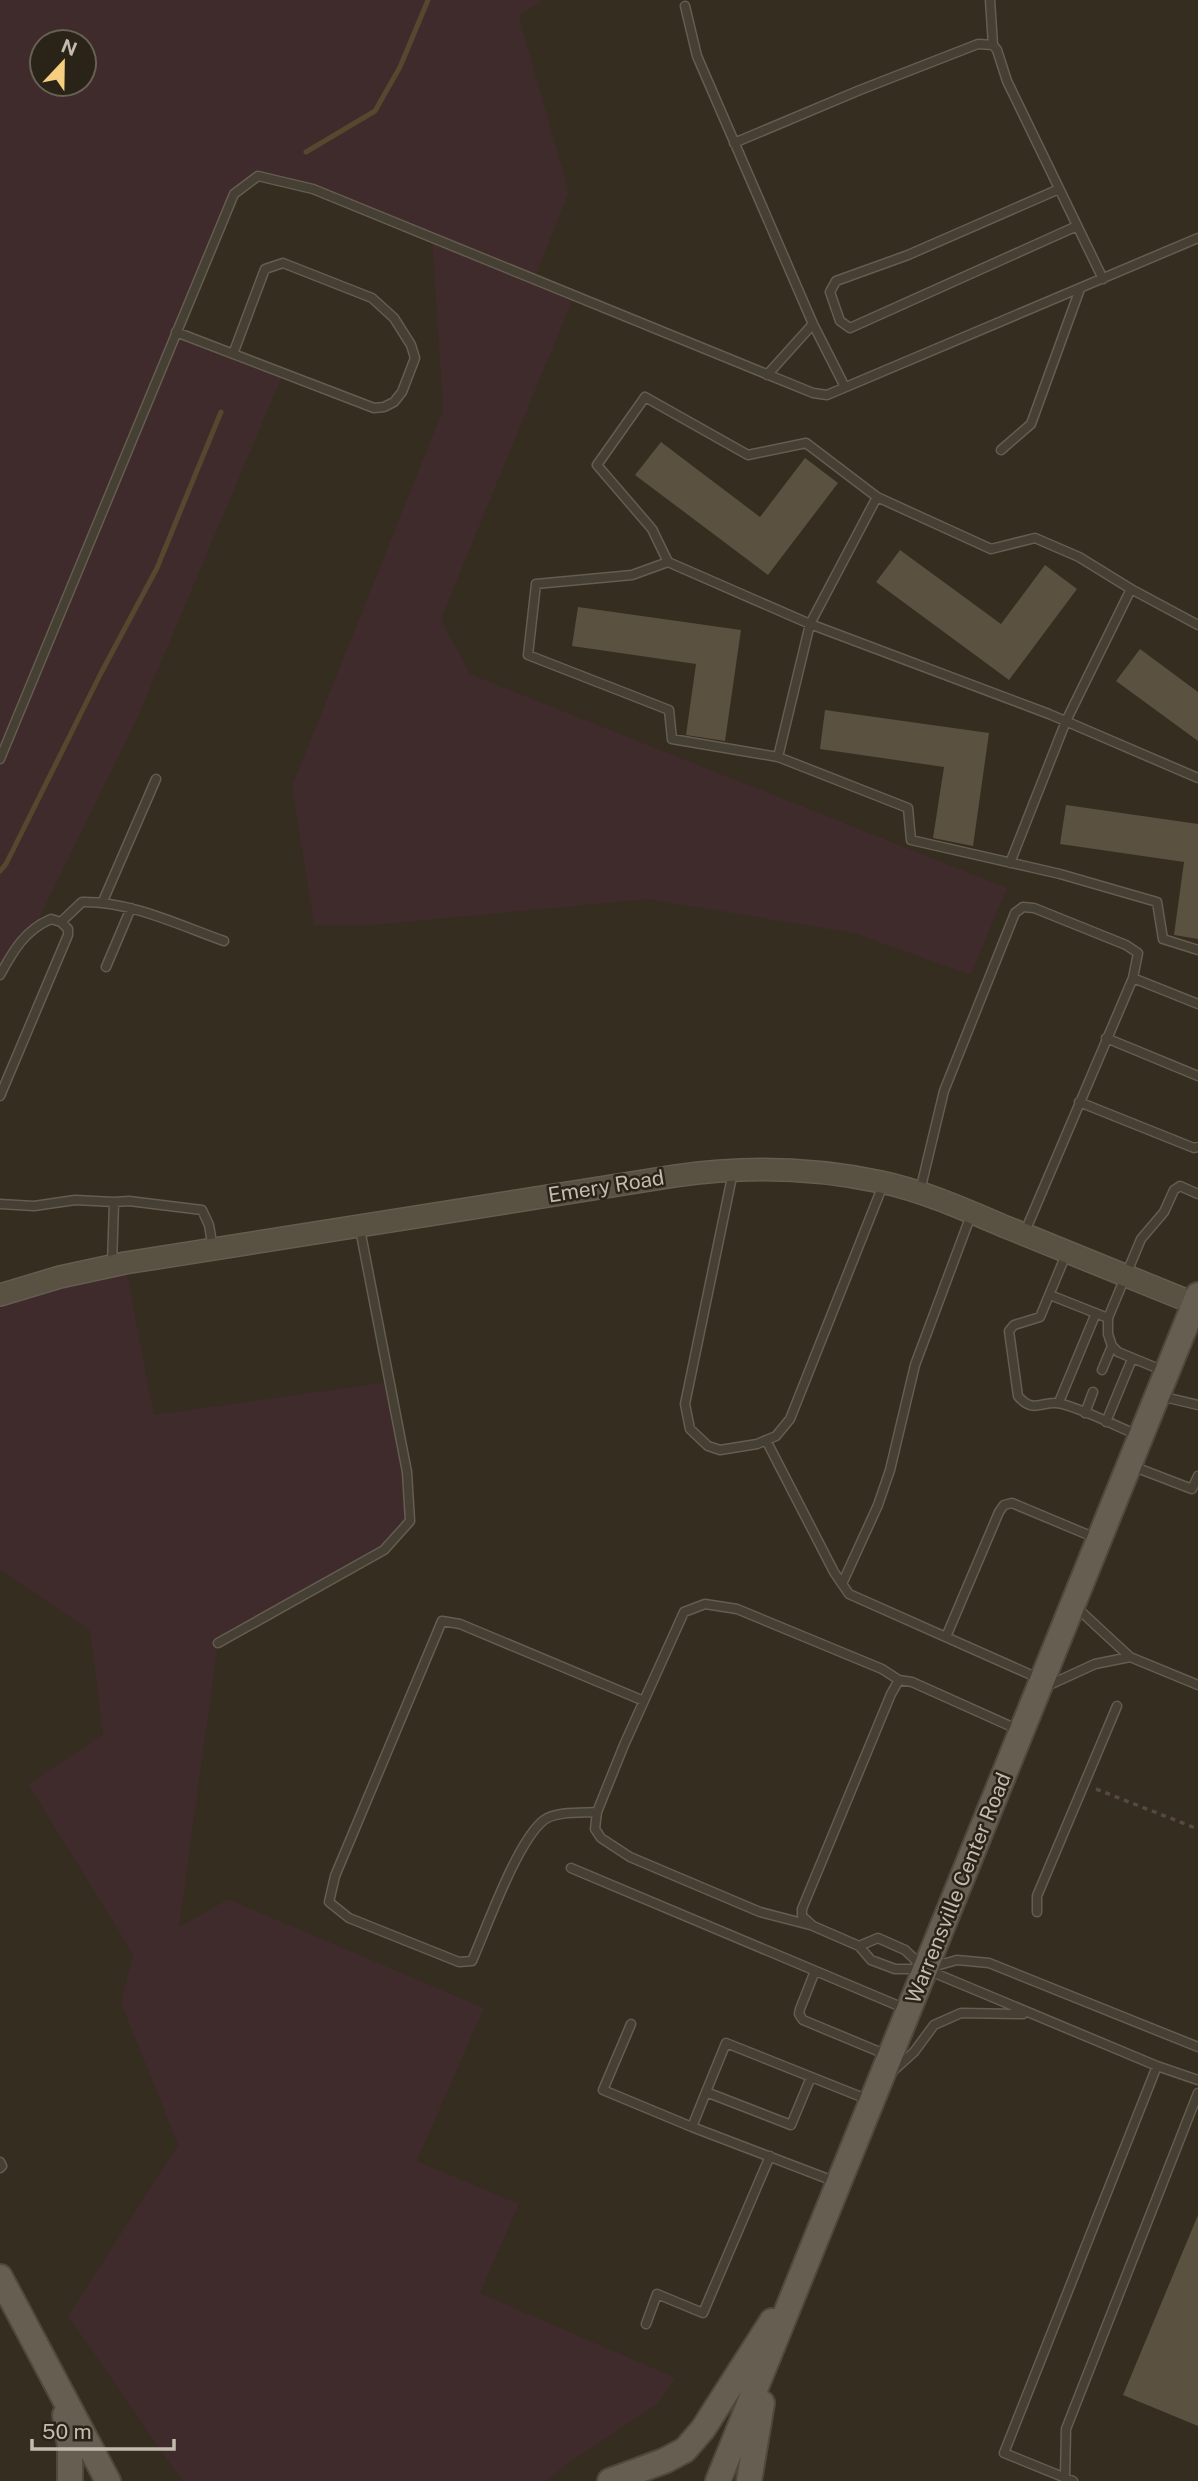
<svg xmlns="http://www.w3.org/2000/svg" width="1198" height="2481" font-family="'Public Sans',sans-serif">
	<style>
		.green { fill: #3f2b2b; fill-rule: evenodd }
		.lines { fill: none; stroke-linecap: round; stroke-linejoin: round }
		.stream { stroke: #56472e; stroke-width: 5 }
		.building { fill: #5a5140 }
		.lane-casing { stroke: #645d50; stroke-width: 11 }
		.secondary-casing { stroke: #645d50; stroke-width: 24 }
		.primary-casing { stroke: #4f493c; stroke-width: 28 }
		.path { stroke: #584743; stroke-width: 3.5; stroke-dasharray: 5 5; stroke-linecap: butt }
		.lane { stroke: #463f33; stroke-width: 8 }
		.secondary { stroke: #595141; stroke-width: 21 }
		.primary { stroke: #665e51; stroke-width: 24 }
		.labels { text-anchor: middle; dominant-baseline: central; stroke-width: 5; stroke-linejoin: round; paint-order: stroke }
		.street-label { font-size: 21px; fill: #c3bcad; stroke: #2a2418 }
	</style>
	<rect width="100%" height="100%" fill="#352d1f"/>
	<path class="green" d="M0 0H543L519 17 569 192 534 280 574 296 441 619 470 674 1007 888 971 975 853 933 648 899 374 925H314L292 786 443 410 432 238 313 189 258 176 234 194 177 332 283 374 138 717 36 925 0 975ZM42 42H84V84H42Z
		M125 1263 154 1415 389 1382 407 1472 410 1521 384 1550 218 1643 179 1927 228 1899 484 2008 417 2161 519 2204 480 2293 676 2378 656 2405 563 2467 548 2481H182L68 2316 178 2145 121 2003 133 1954 28 1784 103 1734 90 1631 0 1569V1295Z"/>
	<g class="lines">
		<path class="stream" d="M306 152 375 111 400 67 428 0
			M0 871 6 864 101 673 157 568 221 412"/>
	</g>
	<path class="building" d="M661 442 760 517 805 458 838 483 768 575 635 475Z
		M900 550 1001 624 1045 565 1077 589 1009 680 876 582Z
		M578 607 741 630 725 741 686 735 696 664 572 646Z
		M1140 649 1198 692V741L1116 681Z
		M825 710 989 733 973 846 933 838 944 767 820 749Z
		M1066 805 1198 824V939L1174 935 1184 862 1060 844Z
		M1198 2215V2426L1123 2395Z"/>
	<g class="lines">
		<defs>
			<path id="lane" d="M990 0 993 45
				M685 6 697 56 813 324 845 387
				M734 143 860 90 978 44 993 45 997 50 1007 81 1103 279
				M1059 189 908 255 836 281 830 292 840 321 850 328 1077 226
				M176 332 374 408 384 407 394 402 402 392 415 358 411 345 394 318 372 298 283 263 265 269 233 354
				M767 375 813 324
				M1001 450 1031 424 1080 289
				M668 562 652 529 597 465 645 397 748 455 806 443 877 497
				M778 757 810 624 877 497 991 549 1035 538 1079 557 1131 589 1198 625
				M0 759 234 194 258 176 313 189 813 393 827 395 1198 238
				M1198 778 1049 714 810 624 668 562 632 575 536 584 528 655 669 710 672 739 778 757 908 808 911 840 1060 874 1157 902 1163 939 1198 950
				M1010 863 1066 721 1131 589
				M103 901 156 779
				M61 922 82 902C130 901 179 925 224 941
				M106 967 131 908
				M0 975C13 951 25 930 51 919L61 922 68 929V935L0 1096
				M1133 978 1198 1004
				M1106 1038 1198 1076
				M1079 1102 1194 1148 1198 1147
				M733 1172 685 1404 690 1429 708 1446 720 1450 757 1444 776 1436 790 1419 883 1185
				M920 1191 944 1091 1015 913 1023 907 1034 908 1126 945 1138 953 1133 978 1024 1234
				M0 1204 34 1206 75 1200 114 1202
				M1067 1252 1040 1317 1014 1325 1009 1331 1018 1396C1034 1416 1044 1398 1062 1404 1088 1411 1113 1425 1138 1435
				M112 1265 114 1202 129 1201 202 1210 209 1225 213 1249
				M1050 1295 1108 1318
				M1102 1370 1112 1346
				M1164 1371 1118 1352 1112 1346 1108 1334V1318L1141 1239 1164 1212 1174 1190 1180 1186 1198 1194
				M1160 1396 1198 1405
				M1059 1402 1096 1313
				M1085 1413 1093 1392
				M1106 1422 1132 1359
				M766 1440 834 1572 849 1594 1038 1678
				M1132 1466 1192 1489 1198 1476
				M842 1584 878 1505 890 1470 915 1365 971 1215
				M946 1637 999 1512 1004 1505 1012 1503 1098 1539
				M218 1643 384 1550 410 1521 407 1472 360 1229
				M1130 1657 1198 1685
				M1047 1686 1095 1664 1130 1657 1076 1607
				M644 1701 460 1624 442 1621 335 1876 329 1902 349 1918 459 1962 472 1961C487 1927 517 1841 544 1820 556 1811 582 1813 597 1812L624 1745 684 1612 705 1604 737 1609 882 1669 899 1680
				M1019 1730 912 1682 899 1680 891 1694 802 1909V1916L813 1926 859 1946 871 1960 895 1969H925L957 1960 989 1963 1198 2047
				M597 1812 595 1829 601 1838 630 1857 760 1912 810 1925
				M571 1868 906 2009
				M1037 1912V1896L1117 1706
				M859 1946 878 1938 905 1950 925 1969 1157 2066 1198 2080
				M815 1971 800 2009 799 2014 803 2020 887 2055
				M631 2024 603 2090 692 2127 706 2092
				M892 2072 914 2052 934 2025 961 2013 1023 2014
				M811 2077 791 2125 706 2092 726 2043 869 2100
				M692 2127 836 2182
				M0 2162 2 2166 0 2168
				M646 2324 657 2294 703 2313 770 2156
				M1065 2477 1066 2429 1198 2093
				M1073 2481 1004 2453 1157 2066"/>
			<path id="secondary" d="M0 1295 60 1277 125 1263 675 1176C743 1166 815 1168 881 1182 924 1191 966 1210 1006 1227 1070 1253 1134 1279 1198 1305"/>
			<path id="primary" d="M0 2277 108 2481
				M65 2415 70 2446V2481
				M610 2481 664 2461 685 2450 703 2429 772 2321
				M718 2481 1198 1295
				M749 2481 762 2403"/>
		</defs>
		<use href="#lane" class="lane-casing"/>
		<use href="#secondary" class="secondary-casing"/>
		<use href="#primary" class="primary-casing"/>
		<path class="path" d="M1096 1789 1198 1829"/>
		<use href="#lane" class="lane"/>
		<use href="#secondary" class="secondary"/>
		<use href="#primary" class="primary"/>
	</g>
	<g class="labels">
		<g class="street-label">
			<text transform="translate(606 1186) rotate(-9)">Emery Road</text>
			<text transform="translate(958 1888) rotate(-68)">Warrensville Center Road</text>
		</g>
	</g>
	<g transform="translate(63 63) rotate(22)"><circle r="33" fill="#2a2418" stroke="#676154" stroke-width="2"/>
	<path d="M0-5L12 26L0 18L-12 26Z" fill="#f5ce80"/>
	<text y="-10" font-size="19" font-weight="bold" text-anchor="middle" fill="#c3bcad">N</text>
	</g>
	<path d="M32 2439v10h142v-10" fill="none" stroke="#c3bcad" stroke-width="3.5"/>
	<text x="42" y="2439" font-size="21" fill="#c3bcad" stroke="#2a2418" stroke-width="5" paint-order="stroke">50 m</text>
</svg>
